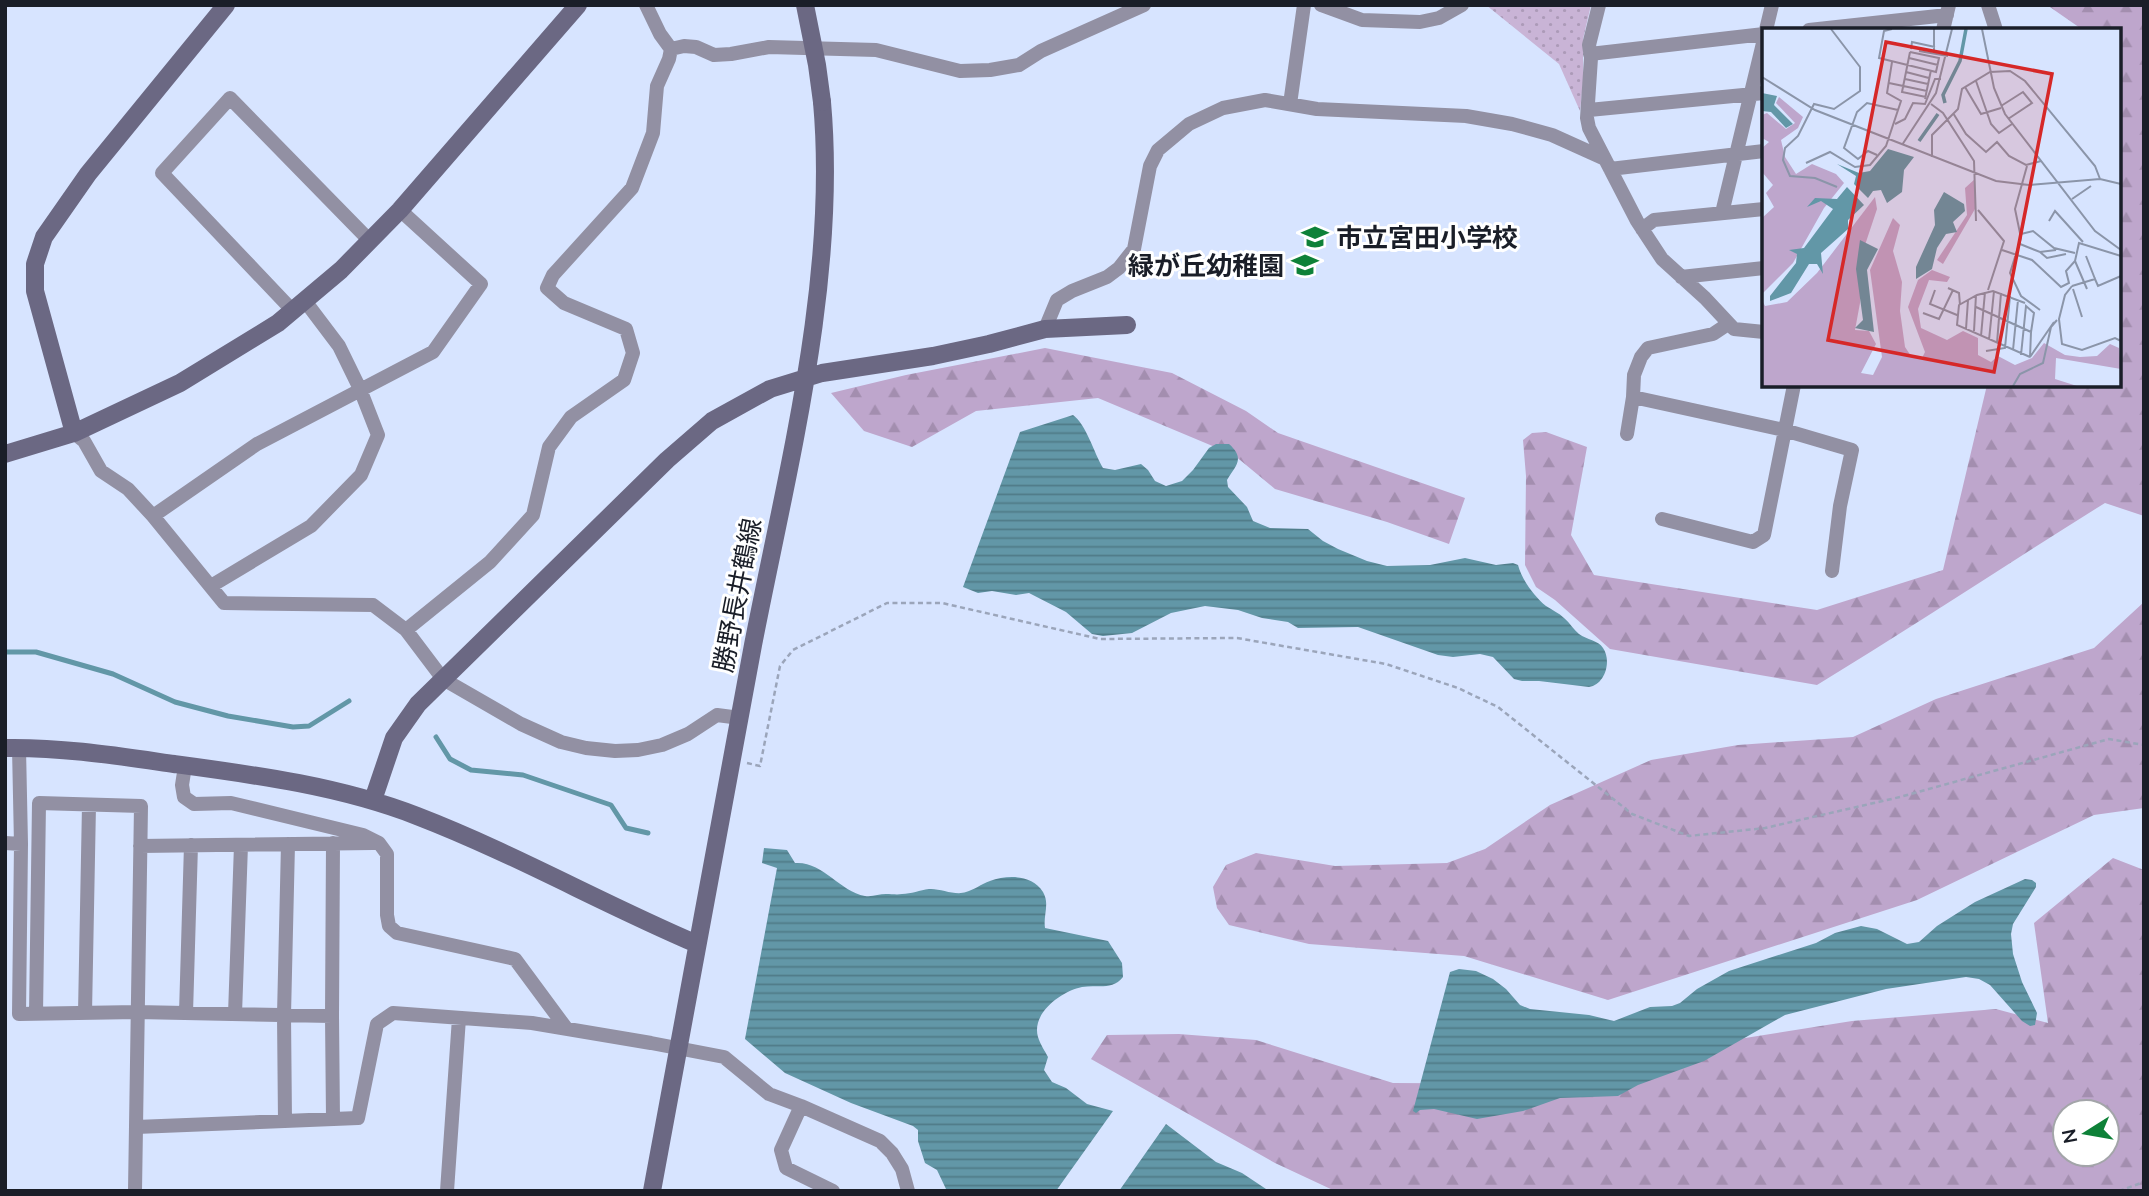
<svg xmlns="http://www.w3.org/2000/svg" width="2149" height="1196" font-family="Mulish,'Noto Sans JP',sans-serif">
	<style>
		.forest { fill: url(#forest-firs); fill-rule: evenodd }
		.park { fill: url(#park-dots) }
		.water { fill: url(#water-rules) }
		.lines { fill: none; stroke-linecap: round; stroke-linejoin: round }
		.stream { stroke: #6297a7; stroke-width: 5 }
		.path { stroke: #9ba5ba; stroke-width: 2.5; stroke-dasharray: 5 3.5; stroke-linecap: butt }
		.street { stroke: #9290a3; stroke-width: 14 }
		.secondary { stroke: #6b6883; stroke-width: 18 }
		.secondary-bridge { stroke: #6b6883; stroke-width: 18 }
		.labels { text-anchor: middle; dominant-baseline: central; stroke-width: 6; stroke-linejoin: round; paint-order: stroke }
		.poi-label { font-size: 26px; font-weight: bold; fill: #1a1e28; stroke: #fff; text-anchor: start }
		.street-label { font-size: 26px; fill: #1a1e28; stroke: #fff }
		.inset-river { fill: none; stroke: #6297a7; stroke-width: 3.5 }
		.inset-road { fill: none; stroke: #8b95a9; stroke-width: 2 }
		.view { fill: #d62828; fill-opacity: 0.15; stroke: #d62828; stroke-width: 3.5 }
		.inset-edge { fill: none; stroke: #1a1e28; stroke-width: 3.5 }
	</style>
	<defs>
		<pattern id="forest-firs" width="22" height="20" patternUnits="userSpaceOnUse" patternTransform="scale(1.75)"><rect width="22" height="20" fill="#bea6cc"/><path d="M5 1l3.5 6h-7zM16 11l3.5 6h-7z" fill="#a38eaf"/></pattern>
		<pattern id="park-dots" width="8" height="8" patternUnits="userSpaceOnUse" patternTransform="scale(1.75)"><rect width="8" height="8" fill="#c9b4d6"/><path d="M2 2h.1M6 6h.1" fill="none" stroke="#ac9ab8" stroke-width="1.8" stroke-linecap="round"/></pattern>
		<pattern id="water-rules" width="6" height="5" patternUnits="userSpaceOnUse" patternTransform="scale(1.75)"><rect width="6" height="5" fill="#6297a7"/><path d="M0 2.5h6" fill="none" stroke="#507b88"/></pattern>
	</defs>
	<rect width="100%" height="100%" fill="#d7e4ff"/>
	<path class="forest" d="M2047 5H2144V516L2105 503C2008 563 1914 626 1817 685L1610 649 1555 600 1536 587 1525 565 1526 476 1523 440 1532 433 1546 432 1587 447 1571 535 1594 575 1817 610 1943 570 1987 385H2119V30H2083Z
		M1045 348 1172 373 1246 411 1278 433 1465 498 1449 544 1387 522 1275 489 1234 455 1098 398 976 411 912 447 864 431 831 393 906 375Z
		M2144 602V808L2094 815 1917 900 1608 1000 1464 956 1309 944 1229 925 1217 908 1213 887 1226 865 1256 853 1335 866 1447 863 1485 849 1550 805 1651 760 1738 745 1853 737 1936 699 2094 648Z
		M2113 858 2144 870V1191H1335L1275 1163 1091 1059 1107 1035 1179 1034 1256 1040 1393 1083 1555 1084 1675 1049 1852 1021 1996 1009 2048 1023 2034 923ZM2065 1112H2107V1154H2065Z"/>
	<path class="park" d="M1486 5H1591L1583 39V83L1580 111 1559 64Z"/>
	<path class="water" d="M1073 415C1086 424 1094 453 1103 468L1115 470 1141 464 1148 470 1155 481 1166 486 1182 481 1193 470 1209 448 1216 444H1229C1246 459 1235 466 1227 480L1228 487 1247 507 1253 521 1270 528 1308 529 1323 541 1338 549 1367 561 1387 566 1430 565 1465 558 1496 565 1513 563 1518 565C1522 580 1534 596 1546 606 1552 610 1559 613 1564 618 1570 623 1574 630 1579 634 1587 640 1598 640 1603 648 1612 661 1605 685 1589 687L1539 681H1522L1514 679 1493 657 1480 654 1453 657 1438 655 1358 627 1298 628 1288 622 1262 618 1238 610 1205 606 1171 613 1132 633 1103 636 1092 634 1066 612 1029 593 1016 595 992 591 978 593 963 587 1020 432Z
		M764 848 787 850 795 863C823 861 839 891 865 896 873 897 879 894 886 894 892 894 897 895 902 894 911 894 920 890 929 889 940 888 955 896 966 892 974 890 981 884 990 881 1007 875 1032 874 1043 892 1050 904 1043 915 1045 928L1108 941 1122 963 1123 977C1112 991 1097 984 1082 987 1062 991 1031 1013 1038 1037 1040 1044 1045 1051 1048 1057L1044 1070 1052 1082 1066 1088 1087 1104 1113 1111 1056 1191H943L946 1189 937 1170 925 1163 918 1141V1130L913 1126 851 1103 785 1073 745 1039 777 868 762 863Z
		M2025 879 2032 880 2036 883V887L2013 924 2011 934 2013 954 2022 982 2037 1013 2035 1025 2030 1026 2022 1021 1990 985 1979 979 1966 977 1886 989 1785 1015 1704 1061 1638 1085 1618 1096 1560 1098 1523 1111 1477 1119 1434 1109 1420 1110 1416 1113 1413 1111 1450 972 1459 969 1476 971 1493 979 1506 989 1520 1005 1530 1009 1589 1015 1614 1021 1650 1007 1672 1006 1680 1003 1697 989 1729 971 1816 943 1835 933 1861 926 1877 929 1907 944 1919 942 1937 926 1975 902Z
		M1166 1124 1216 1162 1242 1173 1269 1191H1119Z"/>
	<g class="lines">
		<path class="stream" d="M5 652H36L113 674 175 702 228 716 293 727 309 726 349 701
			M436 737 450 759 471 770 523 775 611 805 626 828 648 833"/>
		<path class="path" d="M747 763 760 766 780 666 793 650 887 603H942L1100 639 1237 638 1386 664 1458 688 1498 707 1632 814 1689 836 1765 828 1900 797 2109 739 2144 745
			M2119 1191 2144 1182"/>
		<path class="street" d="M1321 5 1362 20 1420 22 1439 18 1462 5
			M1599 5 1589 45 1591 58 1587 118 1589 128 1637 221 1662 259 1705 298 1734 329 1764 332
			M1988 5 1996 30
			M1766 30 1772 5
			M1809 30 1947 15
			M1943 30 1949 5
			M671 49 684 46 696 47 714 55 731 54 769 47 876 50 960 71 990 70 1019 65 1041 51 1144 5
			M1590 54 1764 34
			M1290 104 1304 5
			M1589 110 1764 93
			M1610 169 1764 151
			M1722 213 1764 39
			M1642 229 1654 220 1764 209
			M1681 277 1764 268
			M293 311 162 173 230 98 370 241
			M1045 329 1057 300 1072 291 1107 277 1119 268 1134 249 1150 166 1158 150 1189 124 1223 108 1265 100 1317 109 1466 116 1512 124 1552 135 1603 158
			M1633 397 1784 430 1852 450 1840 506 1832 571
			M74 433 84 441 101 471 128 489 153 516 224 603 373 605 406 630 443 679 521 724 561 742 586 748 615 751 638 750 662 745 688 734 717 715 740 718
			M1627 434 1633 397 1634 375 1641 357 1648 348 1713 334 1728 324
			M153 516 257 444 433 352 481 284 400 210
			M1662 519 1753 542 1764 535 1794 385
			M211 586 311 526 361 475 378 435 360 389 339 346 305 301
			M406 630 490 562 533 515 549 447 571 417 624 380 633 353 626 329 564 303 547 288 553 275 632 188 653 133 657 86 669 59 671 49 660 34 646 5
			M19 748 21 844 19 1014 137 1012 332 1016 333 843
			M185 766 182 785 184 797 194 804 231 803 363 835 379 843 387 854V915L389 926 397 933 515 959 566 1028
			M5 843 21 844
			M140 846 373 843
			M85 1013 89 805
			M186 1013 191 845
			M36 1014 39 803 141 806 135 1191
			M235 1014 241 845
			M332 1016 333 1119
			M801 1106 781 1150 786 1168 833 1191
			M285 1121 284 1015 288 844
			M136 1127 358 1118 377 1024 393 1013 532 1023 651 1043 724 1057 769 1094 801 1106 880 1141 892 1153 902 1169 908 1191
			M447 1191 459 1018"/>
		<path class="secondary" d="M74 433 35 291V264L44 237 88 174 226 5
			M5 454 74 433 180 383 278 323 341 270 400 210 578 5
			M5 748C62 747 118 756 174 764 256 775 340 786 417 816 513 853 603 904 697 944
			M373 800 394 738 418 704 667 460 712 421 770 389 822 373 933 356 989 344 1045 329 1127 325
			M652 1191C687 1009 718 827 753 645 787 470 838 280 822 102"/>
		<path class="secondary-bridge" d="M805 5 817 65 822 102"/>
	</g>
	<defs>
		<symbol id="school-bare" viewBox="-9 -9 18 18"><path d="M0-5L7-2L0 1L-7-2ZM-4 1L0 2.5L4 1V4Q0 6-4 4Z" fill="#0e8138" stroke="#fff" stroke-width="2.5" paint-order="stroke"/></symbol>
	</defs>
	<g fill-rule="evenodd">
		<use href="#school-bare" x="1296" y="218" width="38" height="38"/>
		<use href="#school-bare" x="1286" y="246" width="38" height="38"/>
	</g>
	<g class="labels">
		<g class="poi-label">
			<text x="1336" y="237">市立宮田小学校</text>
			<text x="1284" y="265" text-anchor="end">緑が丘幼稚園</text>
		</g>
		<g class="street-label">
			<text transform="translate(737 595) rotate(-79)">勝野長井鶴線</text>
		</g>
	</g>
	<g transform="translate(1762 28)">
		<rect width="359" height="359" fill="#d7e4ff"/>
		<path d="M17 69 41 89 36 100 19 112 23 129 34 146 50 136 74 146 82 155 62 180 31 235 0 266V190L12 179 4 165 11 157 0 144V120L7 114 0 110V87L5 85 24 101 33 95 14 75ZM213 151V181L181 236 175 232 205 187 203 160ZM113 169 115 181 98 232V275L93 302 107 303 114 316 99 345 111 347 120 329 108 242 131 190 138 197 131 223 140 254 138 283 143 319 149 328 160 330 163 324 146 279 156 252 170 242 188 249 185 254 167 252 156 281 159 300 185 312 201 303 216 310V327L229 334 236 328 253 337 270 330 282 315 303 327 318 329 335 328 348 316 357 320 359 341 294 330 293 351 315 358H0V272L3 278 25 274 55 245Z" fill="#bea6cc"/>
		<path d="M0 65 15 68 12 77 31 96 24 100 9 84 0 83ZM126 121 152 129 142 142 140 164 125 175 119 162 111 163 106 170 92 156 94 148 75 136 97 145 108 143ZM85 159 102 177 86 192V201L59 225 61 246 55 236H47L29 265 8 273V268L34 235 35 226 27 222 42 220 71 181 59 173 45 179 53 170 75 171ZM182 164 202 176 203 183 191 194 195 204 184 206 175 220 170 241 154 251V239L173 197 172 182ZM98 212 116 221 105 242 112 304 93 300 101 292 94 241Z" fill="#6297a7"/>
		<path class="inset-river" d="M183 75 181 67 198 33 204 1M157 113 176 86"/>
		<path class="inset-road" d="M69 1 98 39V63L72 81 52 76 36 108 23 120 21 132 28 148 53 150 75 159M130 1 122 3 117 30 174 44 177 30 148 24M172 1V26M220 1 232 60 243 86 333 203 359 222M149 21 150 14 173 19M157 23 186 28M148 24 140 64 164 69M147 30 176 37M144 44 167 50M0 49 53 82 234 153 267 157 338 151 359 156M143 51 166 56M214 53 229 96 237 105 250 96M127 55 165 63M203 59 219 86 239 80M163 71 169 42M169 76 181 85 212 133 214 193M239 78 261 64 270 75 246 91M191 85 204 106 224 124 235 114 247 128 264 137 279 133M133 96 143 91 151 75 163 76 173 51H179M140 117 174 65 190 1M115 127 106 123 96 131 82 120 95 84 105 75 136 82M170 129V107L196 81 200 61 228 44 248 43 263 53 333 138 338 151M44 135 68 124 93 139 108 137 124 118 139 73 125 65 130 34M265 138 253 181 259 210 248 245 259 268 278 282M310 171 329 158M216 182 242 213 226 262M287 193 293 183 321 214M259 206 271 203 292 220 313 225M258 216 278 224 294 222M240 222 270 232 299 259 307 255 304 243 313 233 317 215 359 228M278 224 285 230 304 226M324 228 333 251M313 233 325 261M310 258 303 267 297 291 300 316 320 322 353 310 359 313M310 258 333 251 336 258 359 248M186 260 197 265 198 277M311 261 320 289M173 262 168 276 195 287M263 275 231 263 215 267 197 277 195 297 268 329M214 279 269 304 268 329M161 285 177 291 191 262M204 301 206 272M212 303 214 267M219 308 223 264M227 312 232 263M235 315 239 265M251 322 256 272M224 323 243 320 248 268M259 327 264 278 272 285 269 304M268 329 292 294M251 358 258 346 281 335 289 299 295 292"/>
		<path class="view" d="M124 14 290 46 232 344 66 312Z"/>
		<rect width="359" height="359" class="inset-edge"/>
	</g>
	<rect width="2149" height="1196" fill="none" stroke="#1a1e28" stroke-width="14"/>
	<g transform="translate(2086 1133) rotate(259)"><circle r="33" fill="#ffffff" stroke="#a3a5a9" stroke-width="2"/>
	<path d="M0-5L12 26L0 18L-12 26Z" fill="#0e8138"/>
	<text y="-10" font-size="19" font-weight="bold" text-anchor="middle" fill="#1a1e28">N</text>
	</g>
</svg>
